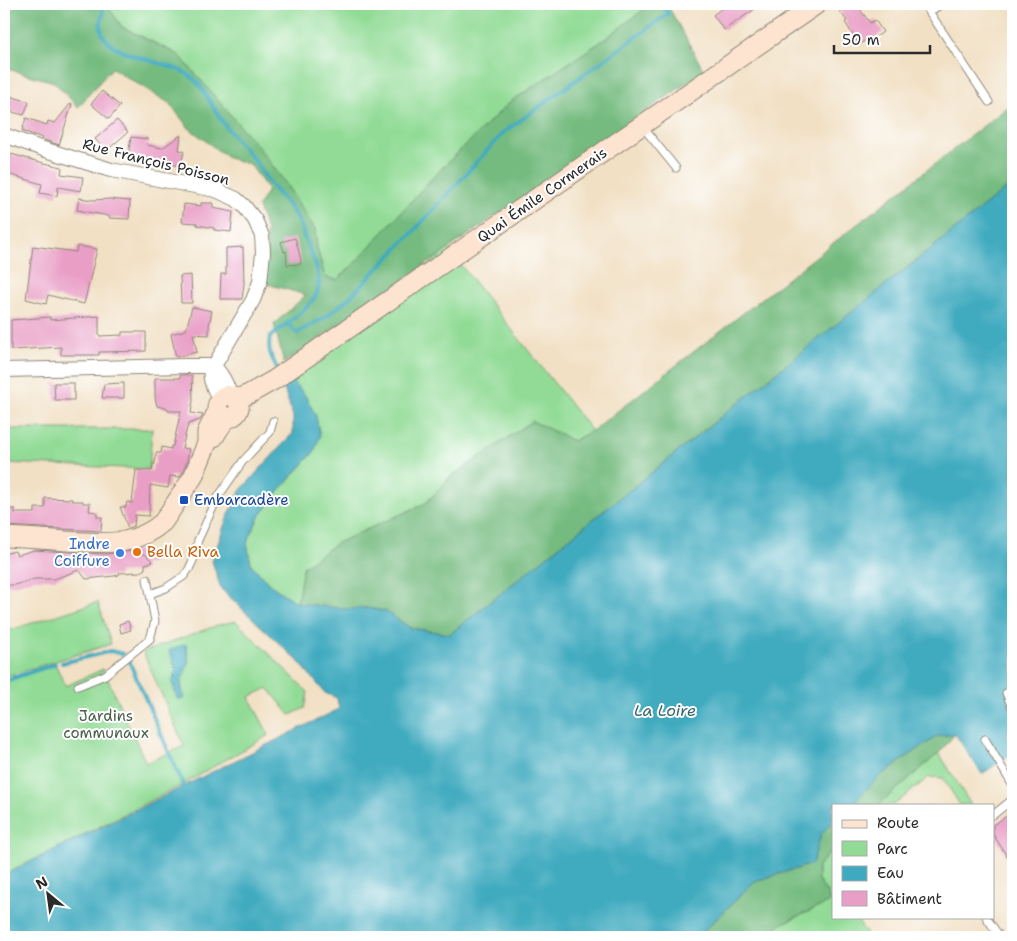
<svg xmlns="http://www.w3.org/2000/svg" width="1017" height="941" font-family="'Shantell Sans',sans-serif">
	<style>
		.green { fill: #92db96; stroke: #5e8360 }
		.forest { fill: #75bb7f; stroke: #507355 }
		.water { fill: #3faabf; stroke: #356a75 }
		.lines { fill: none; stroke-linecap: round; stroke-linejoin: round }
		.stream { stroke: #3faabf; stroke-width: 4 }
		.building { fill: #e99ec6 }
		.lane-casing { stroke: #8e8678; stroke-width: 9 }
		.street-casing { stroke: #8e8678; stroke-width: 16 }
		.secondary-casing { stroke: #8e8678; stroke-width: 21 }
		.lane { stroke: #fff; stroke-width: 7 }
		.street { stroke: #fff; stroke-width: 14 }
		.secondary { stroke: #fde4d1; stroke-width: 19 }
		.transit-dot { fill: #1a4fb4; stroke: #fff; stroke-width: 2 }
		.food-dot { fill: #e8710a; stroke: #fff; stroke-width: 2 }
		.shop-dot { fill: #3f7fe0; stroke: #fff; stroke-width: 2 }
		.labels { text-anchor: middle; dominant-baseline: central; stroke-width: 4; stroke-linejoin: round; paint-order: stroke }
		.street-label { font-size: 15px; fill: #2b2b2b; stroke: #fff }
		.transit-label { font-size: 15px; fill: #164399; stroke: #fff; text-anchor: start }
		.shop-label { font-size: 15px; fill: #366cbe; stroke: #fff; text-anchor: end }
		.food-label { font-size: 15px; fill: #c56008; stroke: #fff; text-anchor: start }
		.park-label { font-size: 15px; fill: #4a604b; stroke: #fff }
		.water-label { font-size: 16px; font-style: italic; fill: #34646e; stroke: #fff }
	</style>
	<rect width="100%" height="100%" fill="#fff"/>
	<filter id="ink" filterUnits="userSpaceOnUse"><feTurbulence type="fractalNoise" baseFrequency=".02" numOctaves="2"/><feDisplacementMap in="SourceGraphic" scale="10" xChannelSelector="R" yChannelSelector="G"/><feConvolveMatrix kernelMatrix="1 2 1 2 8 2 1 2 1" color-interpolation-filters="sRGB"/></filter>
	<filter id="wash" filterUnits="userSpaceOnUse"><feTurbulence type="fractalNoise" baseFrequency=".0096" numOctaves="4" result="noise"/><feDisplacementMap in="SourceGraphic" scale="20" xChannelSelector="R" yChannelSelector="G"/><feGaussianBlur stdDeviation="1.12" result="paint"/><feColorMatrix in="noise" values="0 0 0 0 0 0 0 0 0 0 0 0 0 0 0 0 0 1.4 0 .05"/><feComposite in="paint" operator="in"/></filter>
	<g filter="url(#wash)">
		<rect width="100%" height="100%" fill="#f1e0c4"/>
		<path class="green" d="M106 4H651L605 39 510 102 436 174 353 265 337 280 325 277 317 248 315 229 203 83 179 55 122 27Z
			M448 249 592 431 573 441 562 435 532 421 449 478 426 503 337 543 303 567 297 603 269 584 251 564 247 543 258 519 279 491 314 452 289 378Z
			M4 429H152L149 469 4 463Z
			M98 602 111 644 4 677V632Z
			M236 621 308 692 305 708 290 715 268 688 249 697 269 735 185 783 4 875V681L55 664 66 686 103 669 146 763 184 746 143 652 218 625Z
			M939 753 971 805H960L943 778 929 777 894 805H878Z
			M833 848V869L829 875 833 886V917H855L869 937H762L783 923 830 902 827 893 818 880V867Z"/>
		<path class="forest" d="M4 4H106L122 27 179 55 260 149 284 181 315 229 317 248 325 277 337 280 353 265 436 174 510 102 605 39 651 4H667L704 71 284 363 274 324 306 295 264 283 267 231 258 207 268 190 250 164 228 158 189 128 169 103 112 68 78 107 54 82 4 68Z
			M1013 103V183L450 634 410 628 385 611 366 608 345 609 297 603 303 567 337 543 426 503 449 479 532 421 562 435 573 441 592 431Z
			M955 734 939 753 878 805H851L880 776 918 749 938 736Z
			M833 822V848L818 867V880L827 893 830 902 783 923 762 937H698L755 881 812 864 821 834Z"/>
		<path class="water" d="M1013 183V730L1007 734 1013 753 982 774 955 734 938 736 918 749 880 776 851 805H833V822L821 834 812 864 755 881 698 937H4V875L339 709 337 698 325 693 298 661 221 589 212 561 225 523 240 491 293 433V416L282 383 289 378 305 395 316 416 320 436 314 452 279 491 258 519 247 543 251 564 269 584 297 603 345 609 366 608 385 611 410 628 450 634Z
			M186 644 189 661 181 683 184 699H177L172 682 176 670 169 650Z"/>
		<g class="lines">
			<path class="stream" d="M102 4C102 4 103 10 103 11 103 20 98 23 102 33 114 61 174 59 195 80 208 94 215 113 227 128 236 140 247 150 256 163 261 170 265 178 271 185 279 196 290 205 297 217 301 224 302 232 305 239 312 257 323 273 317 293 312 307 282 327 270 337 267 352 272 358 279 372
				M287 323 297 333 327 316 348 299 415 230 504 132 668 14 663 4
				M129 661 185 789
				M62 663 111 651 123 654
				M4 681 55 664"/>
		</g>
		<g id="blocks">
			<path class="building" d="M728 4H762L724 30 713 15Z
				M848 4H856L870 23 875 20 883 32 872 40 870 37 859 45 845 22 847 21 839 10Z
				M102 91 120 106 109 119 91 104Z
				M4 94 29 102 24 115 4 110Z
				M71 103 72 104 59 145 42 139 43 138 22 131 26 118 47 125 48 121 55 123Z
				M117 120 128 132 106 151 95 139Z
				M181 135 179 150 184 151 181 166 128 156 131 137 148 139 147 145 162 148Z
				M11 154 44 163 62 167 61 174 83 177 81 191 58 187 57 196 40 193 42 184 4 173V156L10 157Z
				M79 198 93 200 110 199 130 201 129 219 109 218V216L77 210Z
				M201 203H213V208L233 212 231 232 214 230V228L197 225V223L182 222 184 204 201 206Z
				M295 238 300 256 301 264 287 265 286 251 284 252 281 242Z
				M33 246 76 252 77 246 97 249 84 304 48 295 46 304 26 299Z
				M243 247 244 284 242 299H220L221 274H226V248Z
				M191 275 192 303H181L180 276Z
				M192 307 212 311 209 325V335L193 334 197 352 176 357 171 334 186 330Z
				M99 316V336L122 335V332H146V351L99 352V355H61V347L11 350V320L50 317V320Z
				M180 375H192L193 401 191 413 203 415 200 420 188 424 182 448 189 449 187 461 183 472 179 477 170 476 168 488 150 485 149 516 135 515 134 526 128 528 120 507H126L127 502 132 503 136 470 152 471 153 464H155L156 453H161L162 447 171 449V446H173L181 411H168L169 409 157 406 155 397V378H180Z
				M54 383H74V400H55Z
				M124 383V398H102L104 384Z
				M45 498 72 499V501H83V503H90L89 511 97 512V517H102L101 531 4 526V509H15V513H35V508H45Z
				M34 550 103 554 119 553 140 550V554H145L153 562 145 564V569L140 572 119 573V575L114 576 86 579 79 570 54 579H35L14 585H4V554L15 551 17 555Z
				M128 621 131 630 121 633 119 624Z
				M1013 812V866L993 834V825Z"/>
		</g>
	</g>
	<g filter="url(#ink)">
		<use href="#blocks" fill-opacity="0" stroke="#8e8678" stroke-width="1"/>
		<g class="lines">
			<defs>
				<path id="lane" d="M924 4 989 102
					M930 12 941 4
					M642 126 676 168
					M150 594 166 588 184 576 189 569 195 556 198 540 218 497 243 461 270 432 273 421
					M78 686 105 675 150 639 155 621 147 579
					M1006 693 1013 710
					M985 739 1013 786
					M993 815 1013 799
					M986 917 1000 937"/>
				<path id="street" d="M4 135 43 149 111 170 216 190 236 199 244 206 255 220 262 236 263 252 260 282 253 300 211 371C209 382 216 390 219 401
					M213 366C222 373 227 386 231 396
					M4 370 185 366H213"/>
				<path id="secondary" d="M236 399 249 394 274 380 817 4
					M214 437C218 431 222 422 229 418 233 416 236 416 238 411 245 396 219 387 217 408L221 415 229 418
					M4 537C25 538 45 539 66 541 85 542 106 544 125 541 138 538 153 531 163 522L193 477 207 443V432L218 410"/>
			</defs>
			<use href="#lane" class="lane-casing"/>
			<use href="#street" class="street-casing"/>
			<use href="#secondary" class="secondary-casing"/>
			<use href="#lane" class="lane"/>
			<use href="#street" class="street"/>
			<use href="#secondary" class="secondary"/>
		</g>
	</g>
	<rect class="transit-dot" x="179" y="495" width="10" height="10" rx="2.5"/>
	<circle class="food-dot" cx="137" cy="552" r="5"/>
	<circle class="shop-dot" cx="120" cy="553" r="5"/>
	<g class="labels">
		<g class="street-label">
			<text transform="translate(156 162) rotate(14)">Rue François Poisson</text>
			<text transform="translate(542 195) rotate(-35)">Quai Émile Cormerais</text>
		</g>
		<g class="transit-label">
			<text x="194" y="500">Embarcadère</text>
		</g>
		<g class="shop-label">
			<text x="110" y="544">Indre<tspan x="110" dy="17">Coiffure</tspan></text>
		</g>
		<g class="food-label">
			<text x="147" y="552">Bella Riva</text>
		</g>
		<g class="park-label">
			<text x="106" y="716">Jardins<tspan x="106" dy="17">communaux</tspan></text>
		</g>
		<g class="water-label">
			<text x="665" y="710">La Loire</text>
		</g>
	</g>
	<rect width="1017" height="941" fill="none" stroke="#fff" stroke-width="20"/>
	<rect x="832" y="804" width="162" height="115" fill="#ffffff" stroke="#aaaaaa"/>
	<rect x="842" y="820" width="25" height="8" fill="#fde4d1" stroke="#aaaaaa"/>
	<text x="877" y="828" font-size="15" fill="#2b2b2b">Route</text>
	<rect x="842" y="841" width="25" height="15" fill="#92db96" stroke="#aaaaaa"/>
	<text x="877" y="854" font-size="15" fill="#2b2b2b">Parc</text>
	<rect x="842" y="866" width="25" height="15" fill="#3faabf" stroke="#aaaaaa"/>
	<text x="877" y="878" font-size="15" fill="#2b2b2b">Eau</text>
	<rect x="842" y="891" width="25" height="15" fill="#e99ec6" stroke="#aaaaaa"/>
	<text x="877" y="904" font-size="15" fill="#2b2b2b">Bâtiment</text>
	<g transform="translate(48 894) rotate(331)" stroke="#ffffff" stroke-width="4" paint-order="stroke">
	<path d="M0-4L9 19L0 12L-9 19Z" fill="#2b2b2b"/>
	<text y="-8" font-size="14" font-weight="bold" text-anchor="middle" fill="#2b2b2b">N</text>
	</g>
	<path d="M834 45v8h96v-8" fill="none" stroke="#2b2b2b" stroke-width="2.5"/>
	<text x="842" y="45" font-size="15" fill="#2b2b2b" stroke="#ffffff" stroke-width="4" paint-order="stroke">50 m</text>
</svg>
